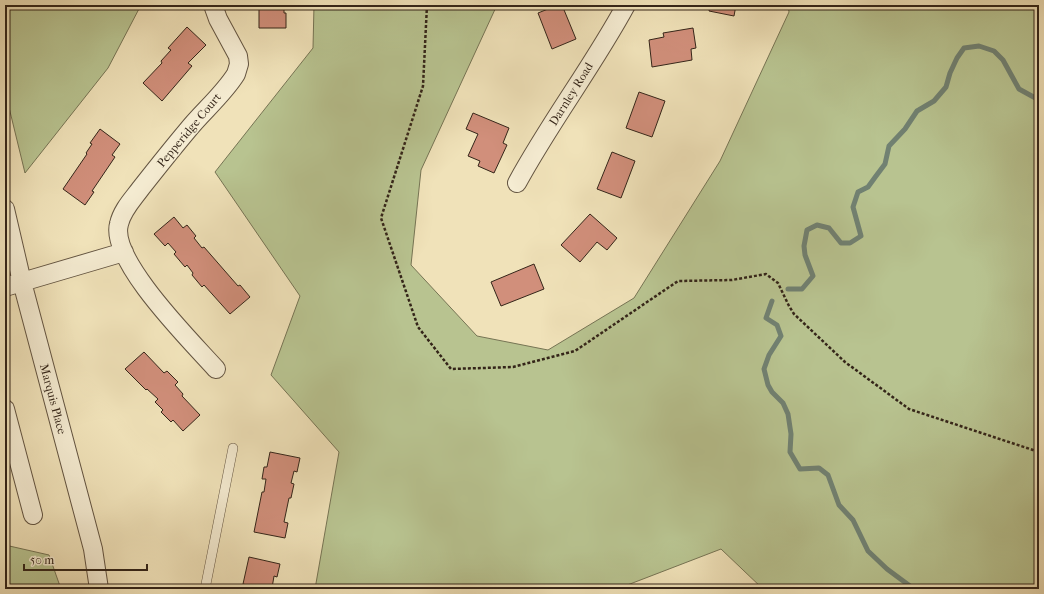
<svg xmlns="http://www.w3.org/2000/svg" width="1044" height="594" font-family="'IM FELL French Canon',serif">
	<style>
		.green { fill: #b8c390; stroke: #767454 }
		.lines { fill: none; stroke-linecap: round; stroke-linejoin: round }
		.stream { stroke: #718172; stroke-width: 5 }
		.building { fill: #d18f7b; stroke: #342519 }
		.lane-casing { stroke: #635441; stroke-width: 10 }
		.street-casing { stroke: #635441; stroke-width: 20 }
		.path { stroke: #342519; stroke-width: 2.5; stroke-dasharray: 3 2; stroke-linecap: butt }
		.lane { stroke: #f5ecd2; stroke-width: 9 }
		.street { stroke: #f5ecd2; stroke-width: 18 }
		.labels { text-anchor: middle; dominant-baseline: central; stroke-width: 3; stroke-linejoin: round; paint-order: stroke }
		.street-label { font-size: 12px; fill: #342519; stroke: #f5ecd2 }
	</style>
	<rect width="100%" height="100%" fill="#f0e2b9"/>
	<filter id="stains"><feTurbulence type="fractalNoise" baseFrequency=".005" numOctaves="4"/><feColorMatrix values="0 0 0 0 .2 0 0 0 0 .09 0 0 0 0 .02 0 0 0 .5 -.17"/></filter>
	<radialGradient id="worn" r=".72"><stop offset=".6" stop-color="#630" stop-opacity="0"/><stop offset="1" stop-color="#630" stop-opacity=".3"/></radialGradient>
	<path class="green" d="M5 5H141L108 68 25 173 5 91Z
		M314 5H497L421 170 411 265 477 336 548 350 634 298 720 161 789 12 788 5H1039V589H763L721 549 617 589H315L339 452 271 375 300 296 215 172 313 48Z
		M5 545 49 555 61 589H5Z"/>
	<g class="lines">
		<path class="stream" d="M788 289H802L813 276 805 255 804 246 807 230 817 225 829 228 841 243H850L861 236 853 207 858 192 868 187 876 176 885 164 889 146 905 129 917 111 934 101 946 87 950 73 957 58 964 48 979 46 994 51 1003 60 1019 89 1039 100
			M772 301 766 318 777 325 781 336 769 355 764 369 768 385 772 392 783 403 788 414 791 434 790 452 800 469 819 468 828 475 839 505 853 520 868 551 887 569 914 589"/>
	</g>
	<path class="building" d="M259 5H284V13H286V28H259Z
		M558 5H562L576 39 552 49 538 13Z
		M710 5H736L734 16 709 11Z
		M187 27 206 45 188 63 192 66 162 101 143 83 162 63 161 61 171 50 168 48Z
		M693 28 696 48 691 49 692 60 652 67 649 40 664 37 663 33Z
		M639 92 665 101 652 137 626 128Z
		M473 113 509 128 503 143 507 145 494 173 478 166 480 161 468 156 478 134 466 129Z
		M100 129 120 144 112 155 115 157 92 191 94 192 85 205 63 189 87 154 86 153 92 144 90 143Z
		M612 152 635 161 621 198 597 189Z
		M590 214 617 238 607 250 597 242 580 262 561 245Z
		M174 217 183 228 187 225 196 236 194 238 202 248 204 247 238 286 240 285 250 297 230 314 204 285 202 287 192 275 193 273 187 265 185 267 174 254 176 252 168 243 165 246 154 234Z
		M534 264 544 289 501 306 491 282Z
		M144 352 164 373 167 371 178 382 175 385 183 394 182 396 200 415 183 431 173 420 171 422 161 412 163 410 155 402 158 399 147 389 146 390 125 369Z
		M270 452 300 458 297 472 294 471 291 483 294 484 291 498H289L284 522 288 523 285 538 254 532 262 492H264L266 479H262L264 467H267Z
		M249 557 280 564 277 577 274 576 272 588 275 589H246L247 585 243 584Z"/>
	<g class="lines">
		<defs>
			<path id="lane" d="M205 589 233 448"/>
			<path id="street" d="M213 5 218 19 238 56 239 64 236 74C223 95 202 112 187 131 171 150 156 169 141 188 133 199 122 210 119 224 109 260 192 342 216 369
				M517 183C550 122 593 66 626 5
				M5 209 22 282 93 549 99 589
				M5 287 124 252
				M5 409 33 515"/>
		</defs>
		<use href="#lane" class="lane-casing"/>
		<use href="#street" class="street-casing"/>
		<path class="path" d="M427 5 423 86 381 218 418 327 451 369 513 367 575 351 678 281 732 280 766 274 778 283 789 306 794 314 845 362 909 409 1039 452"/>
		<use href="#lane" class="lane"/>
		<use href="#street" class="street"/>
	</g>
	<g class="labels">
		<g class="street-label">
			<text transform="translate(571 94) rotate(-58)">Darnley Road</text>
			<text transform="translate(189 130) rotate(-50)">Pepperidge Court</text>
			<text transform="translate(53 399) rotate(75)">Marquis Place</text>
		</g>
	</g>
	<rect width="1044" height="594" fill="none" stroke="#f0e2b9" stroke-width="20"/>
	<rect x="6" y="6" width="1032" height="582" fill="none" stroke="#342519" stroke-width="2"/>
	<rect x="10" y="10" width="1024" height="574" fill="none" stroke="#342519"/>
	<path d="M24 564v6h123v-6" fill="none" stroke="#342519" stroke-width="2"/>
	<text x="30" y="564" font-size="12" fill="#342519" stroke="#f5ecd2" stroke-width="3" paint-order="stroke">50 m</text>
	<rect width="100%" height="100%" filter="url(#stains)"/>
	<rect width="100%" height="100%" fill="url(#worn)"/>
</svg>
